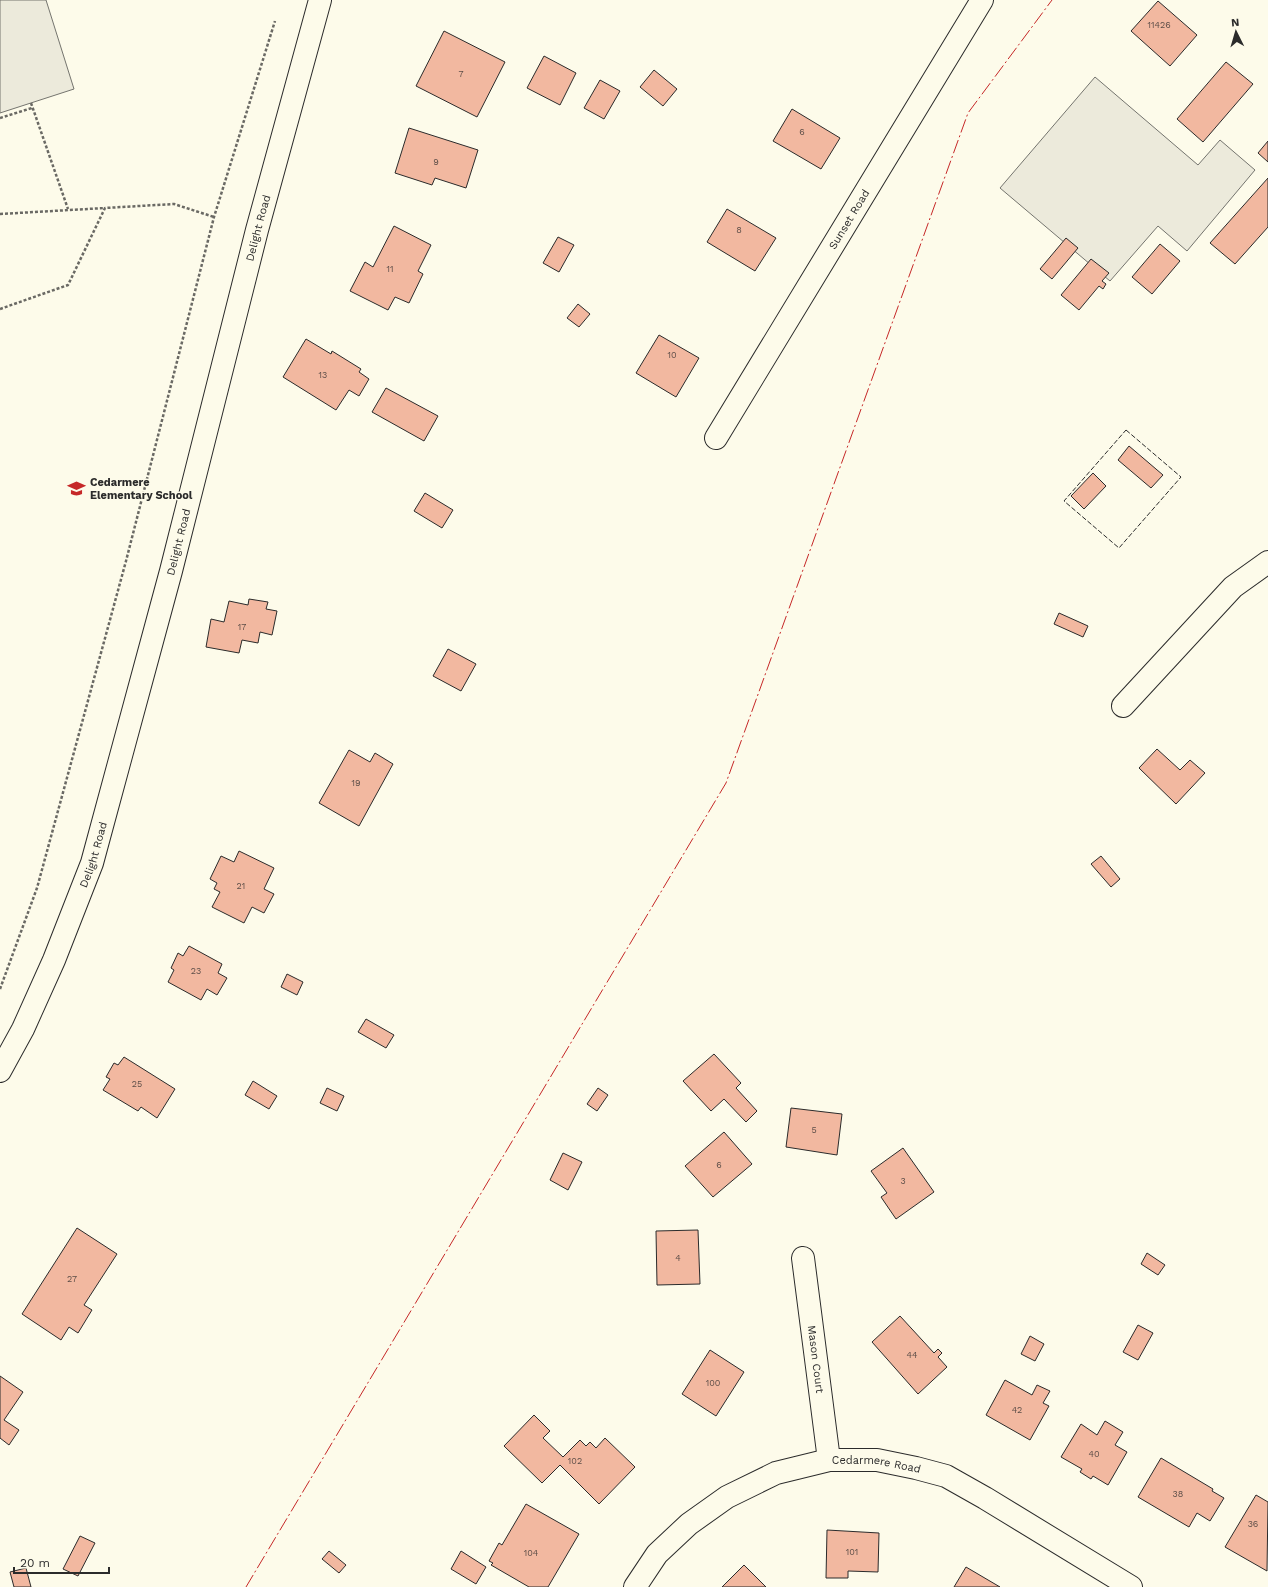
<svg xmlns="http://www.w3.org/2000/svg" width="1268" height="1587" font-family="'Work Sans',sans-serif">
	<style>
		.parking { fill: #eceadb; stroke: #74746e }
		.building { fill: #f2b8a0; stroke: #2b2b2b }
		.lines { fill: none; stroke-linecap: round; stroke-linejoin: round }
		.minor-casing { stroke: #2b2b2b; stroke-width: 24 }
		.path { stroke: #6a6964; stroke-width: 2.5; stroke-dasharray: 3 2; stroke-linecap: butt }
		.minor { stroke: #fdfbea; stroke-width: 22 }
		.fence { stroke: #2b2b2b; stroke-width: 1; stroke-dasharray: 5 2; stroke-linecap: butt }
		.power { stroke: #c62828; stroke-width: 1; stroke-dasharray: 14 3 2 3; stroke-linecap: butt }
		.labels { text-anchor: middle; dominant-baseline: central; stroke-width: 3; stroke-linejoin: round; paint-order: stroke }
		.number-label { font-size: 9px; fill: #5d4e48 }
		.street-label { font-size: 11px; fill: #2b2b2b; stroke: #fdfbea }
		.poi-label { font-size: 11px; font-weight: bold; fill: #2b2b2b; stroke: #fdfbea; text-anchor: start }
	</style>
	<rect width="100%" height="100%" fill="#fdfbea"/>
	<path class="parking" d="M0 0H46L74 89 0 113Z
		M1095 77 1198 165 1220 140 1255 170 1187 251 1158 226 1110 281 1000 188Z"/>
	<path class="building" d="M1158 1 1197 35 1170 66 1131 31Z
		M444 31 505 62 477 117 416 86Z
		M544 56 576 73 560 105 527 88Z
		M1226 62 1253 84 1203 142 1177 119Z
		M654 70 677 89 663 106 640 87Z
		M600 80 620 91 604 119 584 108Z
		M792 109 840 138 821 169 773 141Z
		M409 128 478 150 466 188 435 178 432 185 395 173Z
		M1268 141V162L1258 153Z
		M1268 178V227L1235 264 1210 243Z
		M727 209 776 238 755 271 707 242Z
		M394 226 431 245 418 271 423 274 409 303 395 297 388 310 350 291 365 262 373 267Z
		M558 237 574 245 559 272 543 263Z
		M1066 238 1078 248 1052 279 1040 269Z
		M1160 244 1180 261 1152 294 1132 277Z
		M1091 259 1109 273 1102 281 1106 284 1103 289 1099 286 1079 310 1061 295Z
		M578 304 590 314 579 327 567 318Z
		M659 335 699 358 676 397 636 373Z
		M306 339 331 354 332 351 361 369 359 372 369 379 359 396 349 390 336 410 283 377Z
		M386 388 438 416 424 441 372 412Z
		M1129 446 1163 475 1151 488 1118 460Z
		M1093 473 1106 486 1084 509 1071 496Z
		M425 493 453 510 442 528 414 511Z
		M249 599 268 602 266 609 277 611 272 635 260 632 258 643 242 640 239 653 206 647 211 619 224 622 229 601 248 605Z
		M1059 613 1088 626 1083 637 1054 624Z
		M448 649 476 664 461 691 433 676Z
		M1157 749 1180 770 1190 760 1205 773 1176 804 1139 768Z
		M349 750 370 762 375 753 393 764 359 826 319 803Z
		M239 851 274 868 264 889 274 894 264 913 252 907 244 923 212 907 220 892 214 889 217 883 210 879 221 856 234 862Z
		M1101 856 1120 879 1111 887 1091 864Z
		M189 946 222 964 218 973 227 978 217 995 207 989 201 1000 168 982 174 970 171 968 178 953 183 956Z
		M287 974 303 982 297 995 281 987Z
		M366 1019 394 1035 386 1048 358 1032Z
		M714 1054 741 1083 736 1088 757 1111 746 1122 724 1099 711 1111 683 1081Z
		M124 1057 175 1089 157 1118 141 1107 138 1111 103 1090 110 1079 106 1077 114 1063 118 1065Z
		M253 1081 277 1096 269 1109 245 1095Z
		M327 1088 344 1096 337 1111 320 1103Z
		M598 1088 608 1095 597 1111 587 1104Z
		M791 1108 842 1114 837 1155 786 1147Z
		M724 1132 752 1164 713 1197 685 1166Z
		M903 1148 934 1192 896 1219 881 1197 887 1193 871 1171Z
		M563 1153 582 1162 568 1190 550 1180Z
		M77 1228 117 1254 84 1305 92 1310 78 1333 69 1327 61 1340 22 1314Z
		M698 1230 700 1284 657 1285 656 1231Z
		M1147 1253 1165 1265 1158 1275 1141 1264Z
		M900 1316 934 1353 938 1349 942 1353 938 1357 947 1367 918 1394 872 1342Z
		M1138 1325 1153 1333 1138 1360 1123 1352Z
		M1030 1336 1044 1344 1035 1361 1021 1354Z
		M710 1350 744 1372 716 1416 682 1394Z
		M0 1376 23 1392 4 1420 19 1430 9 1445 0 1438Z
		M1005 1380 1032 1395 1037 1385 1050 1391 1043 1403 1049 1406 1030 1440 986 1415Z
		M534 1415 550 1431 543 1438 563 1457 580 1440 586 1446 590 1442 596 1448 605 1438 635 1467 599 1504 560 1465 542 1483 504 1446Z
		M1105 1421 1123 1432 1115 1445 1127 1452 1108 1485 1093 1476 1091 1479 1080 1472 1082 1469 1061 1457 1081 1424 1097 1435Z
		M1161 1458 1213 1489 1212 1491 1224 1498 1210 1521 1197 1513 1189 1527 1138 1497Z
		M1256 1495 1268 1502 1267 1571 1225 1547Z
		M526 1504 579 1534 548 1587H529L491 1565 493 1563 489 1561 499 1543 502 1545Z
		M827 1530 879 1533 878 1572 848 1571V1578H826Z
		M80 1536 95 1543 78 1576 63 1569Z
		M329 1551 346 1565 339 1573 322 1559Z
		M461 1551 486 1567 476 1584 451 1569Z
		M744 1565 766 1587H722Z
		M966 1567 1000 1587H954Z
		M26 1568 31 1587H14L10 1572Z"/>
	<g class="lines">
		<defs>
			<g id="minor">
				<path id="s1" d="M716 438 982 0"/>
				<path d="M1123 706 1233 587 1268 562"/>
				<path id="s2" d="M0 1071 23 1029 54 960 92 863 171 571 257 230 320 0"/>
				<path id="s3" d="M803 1258 829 1460"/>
				<path id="s4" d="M635 1587 657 1554 689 1524 727 1497 776 1473 829 1460H877L916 1468 946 1476 985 1498 1131 1587"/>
			</g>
		</defs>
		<use href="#minor" class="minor-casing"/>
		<path class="path" d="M31 103 68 209
			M0 118 32 108
			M0 214 105 208
			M0 309 68 285 105 208 174 204 214 217
			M0 989 37 888 126 561 214 217 275 21"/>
		<use href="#minor" class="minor"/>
		<path class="fence" d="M1126 430 1181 477 1119 548 1064 501Z"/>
		<path class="power" d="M246 1587 726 783 968 113 1052 0"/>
	</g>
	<defs>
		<symbol id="school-bare" viewBox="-9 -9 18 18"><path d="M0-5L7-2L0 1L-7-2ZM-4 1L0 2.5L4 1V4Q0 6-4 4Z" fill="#c62828" stroke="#fdfbea" stroke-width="2.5" paint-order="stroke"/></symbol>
	</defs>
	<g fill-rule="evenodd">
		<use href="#school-bare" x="64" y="476" width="25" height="25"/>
	</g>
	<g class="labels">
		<g class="number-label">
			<text x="1159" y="25">11426</text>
			<text x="461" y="74">7</text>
			<text x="802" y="132">6</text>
			<text x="436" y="162">9</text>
			<text x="739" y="230">8</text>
			<text x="390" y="269">11</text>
			<text x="672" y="355">10</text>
			<text x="323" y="375">13</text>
			<text x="242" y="627">17</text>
			<text x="356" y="783">19</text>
			<text x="241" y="886">21</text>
			<text x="196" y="971">23</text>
			<text x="137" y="1084">25</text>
			<text x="814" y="1130">5</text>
			<text x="719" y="1165">6</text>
			<text x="903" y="1181">3</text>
			<text x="678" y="1258">4</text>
			<text x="72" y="1279">27</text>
			<text x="912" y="1355">44</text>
			<text x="713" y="1383">100</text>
			<text x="1017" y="1410">42</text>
			<text x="1094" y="1454">40</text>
			<text x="575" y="1461">102</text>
			<text x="1178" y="1494">38</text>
			<text x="1253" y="1524">36</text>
			<text x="852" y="1552">101</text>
			<text x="531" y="1553">104</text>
		</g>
		<g class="street-label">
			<text stroke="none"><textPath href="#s1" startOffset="256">Sunset Road</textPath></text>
			<text stroke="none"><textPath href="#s2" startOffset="884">Delight Road</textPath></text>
			<text stroke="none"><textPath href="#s2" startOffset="560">Delight Road</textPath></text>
			<text stroke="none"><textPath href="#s2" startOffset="236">Delight Road</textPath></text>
			<text stroke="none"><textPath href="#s3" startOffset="102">Mason Court</textPath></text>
			<text stroke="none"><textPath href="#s4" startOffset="287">Cedarmere Road</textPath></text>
		</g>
		<g class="poi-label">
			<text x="90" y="482">Cedarmere<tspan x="90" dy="13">Elementary School</tspan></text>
		</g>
	</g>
	<g transform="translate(1236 32) rotate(355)" stroke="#fdfbea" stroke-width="3" paint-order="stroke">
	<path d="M0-3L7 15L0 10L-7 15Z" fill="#2b2b2b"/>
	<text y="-6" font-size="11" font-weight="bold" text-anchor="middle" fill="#2b2b2b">N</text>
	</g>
	<path d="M14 1567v6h95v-6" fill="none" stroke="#2b2b2b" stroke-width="2"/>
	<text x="20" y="1567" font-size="12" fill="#2b2b2b" stroke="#fdfbea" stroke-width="3" paint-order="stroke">20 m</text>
</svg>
